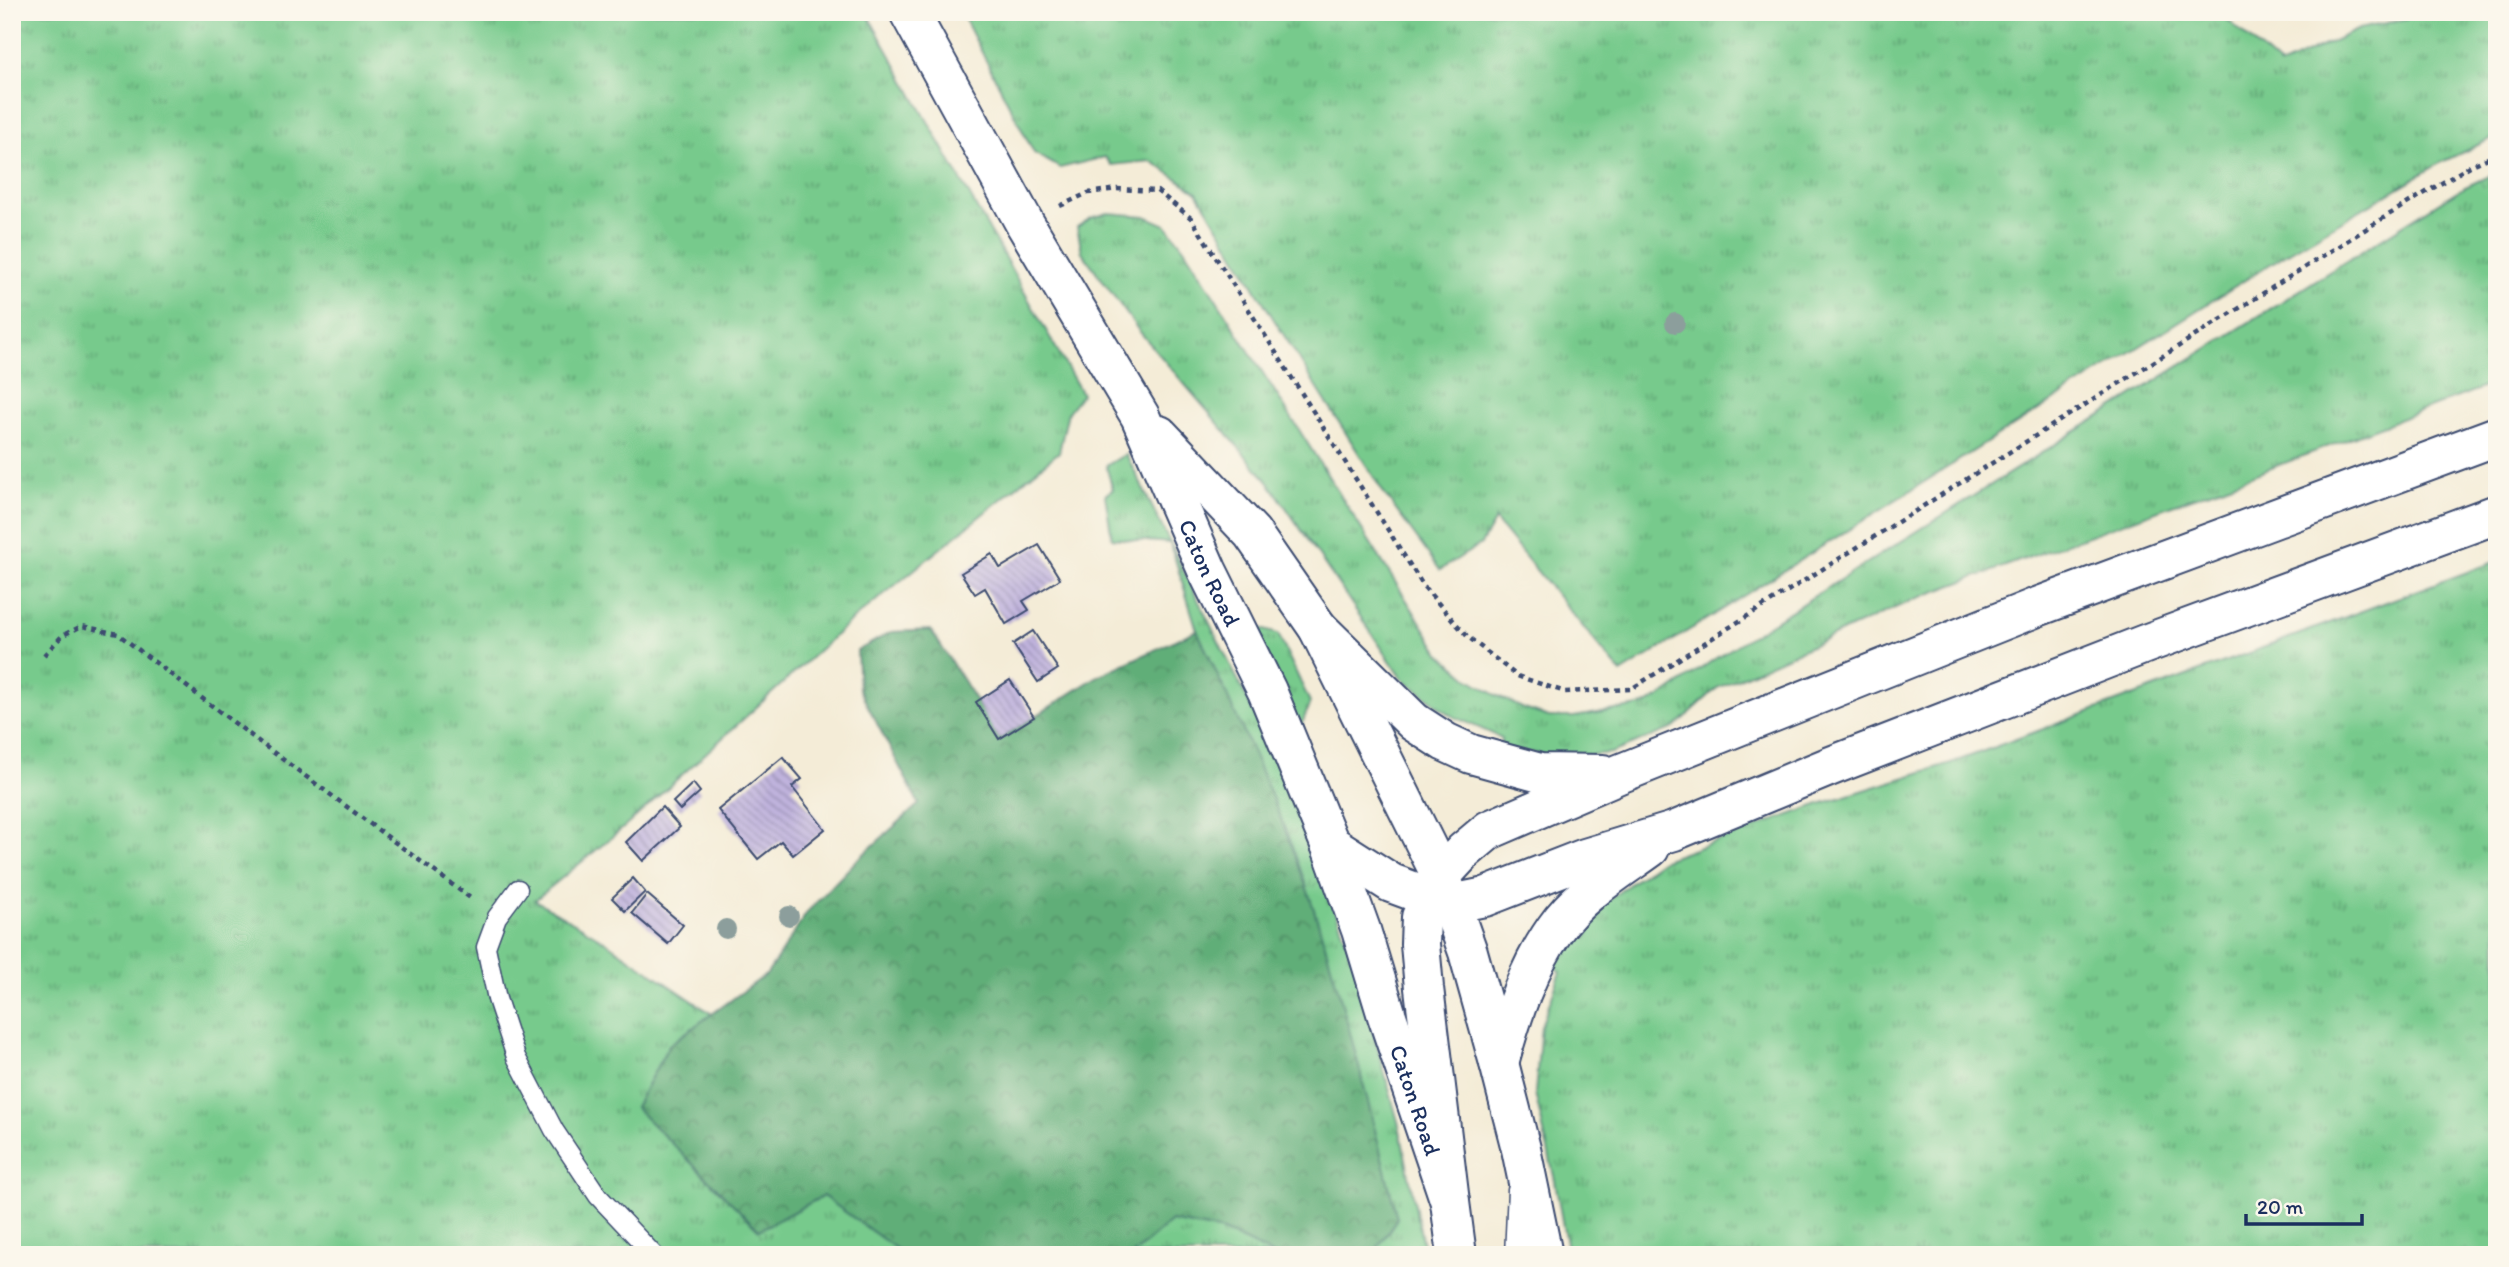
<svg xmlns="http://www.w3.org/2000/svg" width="2509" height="1267" font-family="Itim,sans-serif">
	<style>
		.grass { fill: url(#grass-tufts); stroke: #497c75; stroke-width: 2 }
		.forest { fill: url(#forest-crowns); stroke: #3e6e6b; stroke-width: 2 }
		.building { fill: url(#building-back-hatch) }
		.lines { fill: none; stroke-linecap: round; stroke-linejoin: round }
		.service-casing { stroke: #3c4b70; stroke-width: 21 }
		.trunk-casing { stroke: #3c4b70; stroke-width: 42 }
		.motorway-casing { stroke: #3c4b70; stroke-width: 42 }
		.path { stroke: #3c4b70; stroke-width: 4.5; stroke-dasharray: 5 5; stroke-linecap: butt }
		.service { stroke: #fff; stroke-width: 18 }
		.trunk { stroke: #fff; stroke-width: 38 }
		.motorway { stroke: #fff; stroke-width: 38 }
		.tree { fill: #8c9e9c }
		.labels { text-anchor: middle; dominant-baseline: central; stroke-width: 5; stroke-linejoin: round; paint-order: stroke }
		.street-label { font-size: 23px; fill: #1b2f5e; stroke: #fbf7ec }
	</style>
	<defs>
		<pattern id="grass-tufts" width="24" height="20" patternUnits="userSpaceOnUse" patternTransform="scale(1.75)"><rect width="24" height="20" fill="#77ca8c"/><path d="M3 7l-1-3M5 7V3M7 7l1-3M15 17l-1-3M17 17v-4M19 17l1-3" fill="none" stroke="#61a476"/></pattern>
		<pattern id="forest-crowns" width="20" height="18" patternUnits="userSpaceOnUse" patternTransform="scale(1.75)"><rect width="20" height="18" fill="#61ae78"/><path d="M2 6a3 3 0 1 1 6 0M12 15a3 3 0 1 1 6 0" fill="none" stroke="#4f8e66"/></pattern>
		<pattern id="building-back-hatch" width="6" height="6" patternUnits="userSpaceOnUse" patternTransform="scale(1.75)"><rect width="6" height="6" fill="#c0b3dd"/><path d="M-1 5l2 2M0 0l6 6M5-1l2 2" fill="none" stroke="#9b92b6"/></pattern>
	</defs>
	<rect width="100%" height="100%" fill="#fbf7ec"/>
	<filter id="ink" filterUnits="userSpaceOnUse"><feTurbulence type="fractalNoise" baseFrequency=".0143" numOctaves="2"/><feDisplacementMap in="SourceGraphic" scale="14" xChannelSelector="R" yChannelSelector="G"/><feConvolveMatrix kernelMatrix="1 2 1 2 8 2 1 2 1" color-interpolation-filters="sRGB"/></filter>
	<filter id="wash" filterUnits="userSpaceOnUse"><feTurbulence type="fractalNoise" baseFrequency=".00686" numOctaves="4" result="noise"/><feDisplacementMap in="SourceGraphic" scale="28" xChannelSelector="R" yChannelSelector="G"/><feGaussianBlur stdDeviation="1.57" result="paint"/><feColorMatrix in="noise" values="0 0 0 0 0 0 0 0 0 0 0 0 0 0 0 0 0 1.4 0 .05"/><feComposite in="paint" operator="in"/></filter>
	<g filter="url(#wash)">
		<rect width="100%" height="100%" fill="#f4ecd7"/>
		<path class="grass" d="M12 12H866L1082 394 1068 412 1059 452 851 621 628 824 535 900 600 938 712 1014 669 1045 635 1107 759 1229 823 1196 905 1255H12Z
			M961 12H2219L2280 66 2359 29 2435 12H2497V136L2442 162 2291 251 1621 673 1495 520 1481 544 1440 570 1385 495 1273 318 1197 192 1151 161 1111 165 1105 157 1060 168 1034 153Z
			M2497 172V382L2227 485 1915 599 1717 688 1674 728 1611 753 1567 757 1499 749 1502 738 1450 715 1402 678 1270 484 1139 331 1082 252 1077 227 1091 218 1108 213 1145 216 1166 225 1184 248 1440 653 1468 678 1496 695 1524 709 1549 717H1574L1645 705 1664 695 1713 660 2459 190Z
			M1126 454 1264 733 1308 832 1356 969 1399 1125 1425 1255H1373L1397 1218 1197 630 1170 543 1112 538 1105 495 1113 489 1106 466Z
			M2497 561V1255H1568L1555 1181 1535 1093 1541 1026 1561 972 1549 963 1577 923 1661 861 1820 804 1954 762Z
			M1254 627 1278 634 1310 702 1301 727Z
			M1171 1221 1223 1231 1274 1255H1132Z"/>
		<path class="forest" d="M931 630 1000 739 1098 676 1197 630C1240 725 1286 819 1317 919 1348 1017 1372 1118 1397 1218L1373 1255H1274L1223 1231 1171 1221 1132 1255H905L823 1196 759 1230 635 1107 669 1045 767 974 808 911 856 861 919 804 859 689 857 651 891 632Z"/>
		<g id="blocks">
			<path class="building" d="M1039 545 1060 579 1023 601 1029 610 1006 624 985 588 975 594 961 573 992 554 1000 568Z
				M1033 631 1058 669 1038 682 1013 644Z
				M1010 680 1034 717 999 739 976 702Z
				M783 757 802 779 792 787 825 829 793 855 781 841 758 859 718 810Z
				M693 783 700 792 680 810 673 802Z
				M662 807 680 827 643 861 626 842Z
				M633 878 645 892 625 911 612 898Z
				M647 894 683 925 668 944 632 913Z"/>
		</g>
	</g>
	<g filter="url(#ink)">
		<use href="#blocks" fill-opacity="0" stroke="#3c4b70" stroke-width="2"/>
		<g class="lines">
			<defs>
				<path id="service" d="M518 889 497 917 486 947 497 999 516 1057 554 1130 598 1196 654 1255
					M1514 1255 1517 1190"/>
				<g id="trunk">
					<path id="s1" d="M909 12 1024 222 1140 416 1207 570 1267 691 1330 844 1361 930 1387 1016 1450 1202 1457 1255"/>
					<path d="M1159 435 1252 533 1318 628 1441 876 1468 952 1499 1063 1521 1149 1543 1255"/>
				</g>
				<path id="motorway" d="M1318 628 1414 722 1445 742 1471 754 1540 773 1603 774
					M1330 844 1391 883 1429 897 1451 904 1485 897 1585 858 1674 831 1831 766 2145 644 2497 514
					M1499 1063C1512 1016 1527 969 1555 929 1578 895 1617 872 1650 848
					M1450 1202 1424 988 1420 944 1421 917 1441 876 1464 851 1489 830 1619 774 2037 607 2497 436"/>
			</defs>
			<use href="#service" class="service-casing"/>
			<use href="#trunk" class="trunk-casing"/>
			<use href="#motorway" class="motorway-casing"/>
			<path class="path" d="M1060 206 1088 193 1117 189 1157 191 1191 218 1424 587 1467 636 1517 676 1565 692 1631 689 2385 217 2470 166 2497 154
				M44 655 63 635 82 626 118 634 262 744 473 900"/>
			<use href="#service" class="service"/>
			<use href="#trunk" class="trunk"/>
			<use href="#motorway" class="motorway"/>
		</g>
		<g class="tree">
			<circle cx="1675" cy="323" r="10"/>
			<circle cx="789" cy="916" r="10"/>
			<circle cx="726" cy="929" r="10"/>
		</g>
	</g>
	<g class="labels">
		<g class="street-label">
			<text stroke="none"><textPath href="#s1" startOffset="637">Caton Road</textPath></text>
			<text stroke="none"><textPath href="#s1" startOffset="1204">Caton Road</textPath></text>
		</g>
	</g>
	<rect width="2509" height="1267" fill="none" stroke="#fbf7ec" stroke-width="42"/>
	<path d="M2246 1214v10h116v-10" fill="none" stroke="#1b2f5e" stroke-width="3.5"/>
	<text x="2257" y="1214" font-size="21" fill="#1b2f5e" stroke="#fbf7ec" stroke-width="5" paint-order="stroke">20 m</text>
</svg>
